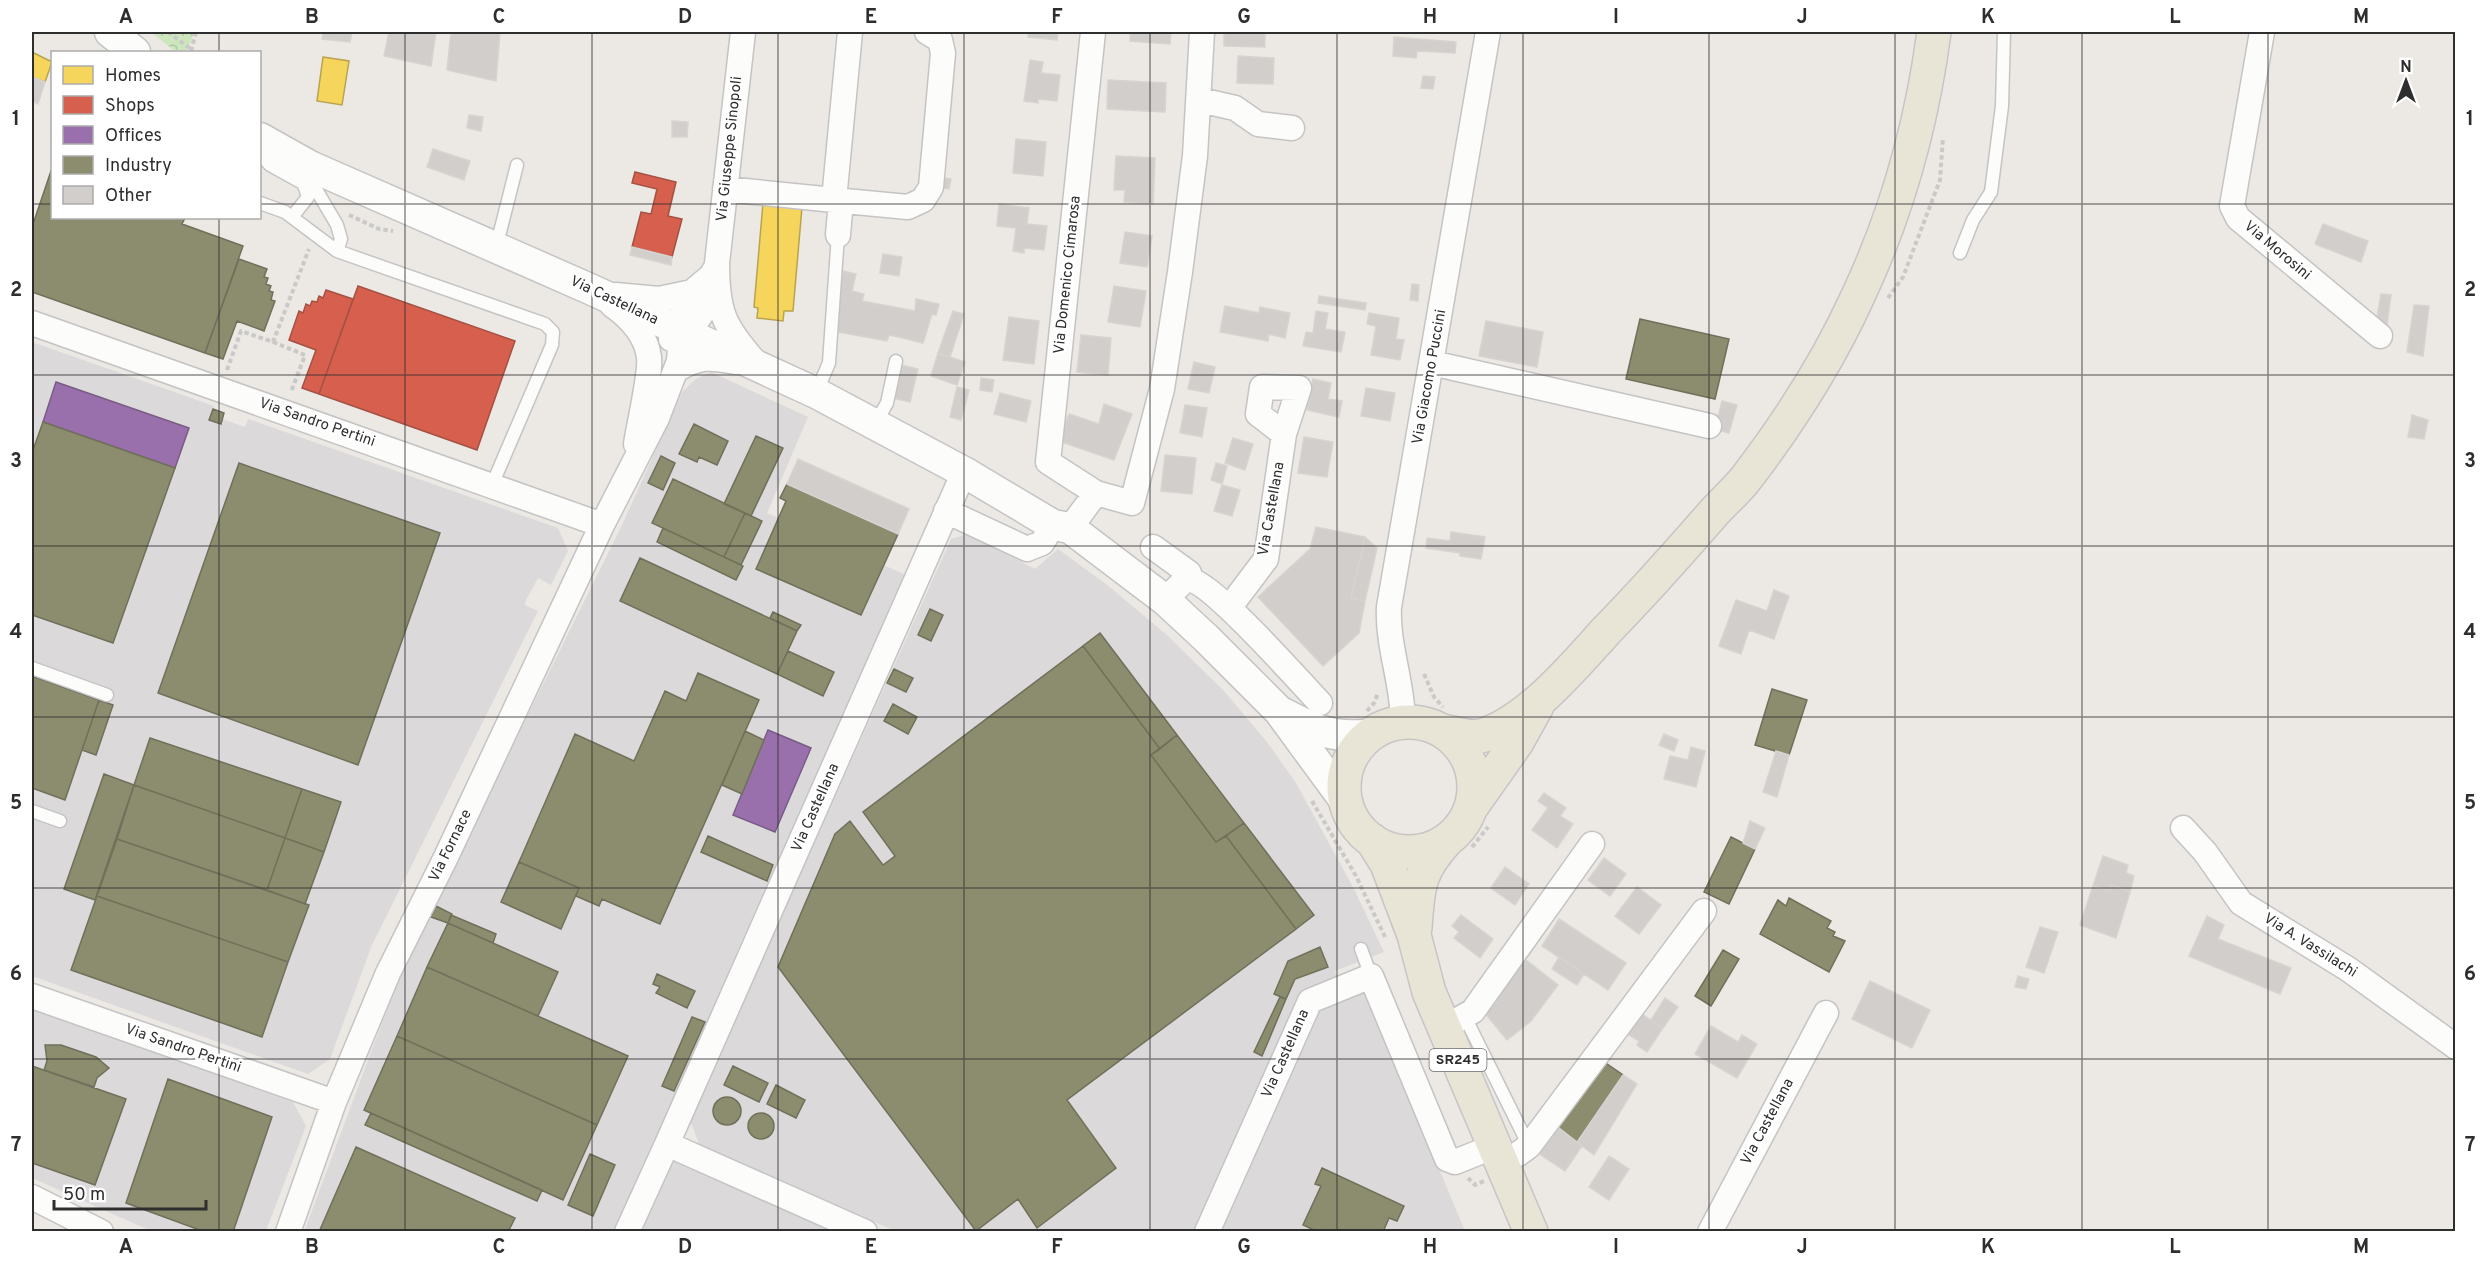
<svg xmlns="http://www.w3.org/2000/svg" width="2487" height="1263" font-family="Overpass,sans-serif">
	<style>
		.industrial { fill: #dcd9db }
		.forest { fill: url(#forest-crowns) }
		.homes { fill: #f6d55c; stroke: #baa34e; stroke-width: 1.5 }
		.shops { fill: #d6604d; stroke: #a45144; stroke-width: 1.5 }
		.offices { fill: #9970ab; stroke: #795c86; stroke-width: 1.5 }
		.industry { fill: #8c8c6e; stroke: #70705b; stroke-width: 1.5 }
		.building { fill: #d1cecb; stroke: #d7d4d0; stroke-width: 1.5 }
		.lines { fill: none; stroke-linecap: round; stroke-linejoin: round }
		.service-casing { stroke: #c5c4c5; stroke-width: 15 }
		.minor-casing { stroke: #c5c4c5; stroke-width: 27 }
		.tertiary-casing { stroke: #c5c4c5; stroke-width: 33 }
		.primary-casing { stroke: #c6c5c4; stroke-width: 36 }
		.path { stroke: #c9c9c8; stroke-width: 4; stroke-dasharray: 4.5 3; stroke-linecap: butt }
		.service { stroke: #fcfcfb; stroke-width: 12 }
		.minor { stroke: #fcfcfb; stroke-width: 24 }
		.tertiary { stroke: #fcfcfb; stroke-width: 30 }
		.primary { stroke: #e8e4d6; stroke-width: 33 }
		.grid { fill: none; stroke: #2e2e2e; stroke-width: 1.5; stroke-opacity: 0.55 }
		.labels { text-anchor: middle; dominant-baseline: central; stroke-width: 6; stroke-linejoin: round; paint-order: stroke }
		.shield { fill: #fff; stroke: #6d6d6d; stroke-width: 1.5 }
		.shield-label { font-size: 14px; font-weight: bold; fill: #2e2e2e }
		.street-label { font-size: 15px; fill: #2e2e2e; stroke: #fff }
		.neatline { fill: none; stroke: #2e2e2e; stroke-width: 2 }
		.grid-label { font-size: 20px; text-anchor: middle; font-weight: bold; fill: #2e2e2e }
	</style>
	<defs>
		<pattern id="forest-crowns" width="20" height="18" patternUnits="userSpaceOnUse" patternTransform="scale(1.5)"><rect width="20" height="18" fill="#cee6be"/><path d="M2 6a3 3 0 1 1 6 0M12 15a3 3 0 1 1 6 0" fill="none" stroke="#b1c6a4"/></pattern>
	</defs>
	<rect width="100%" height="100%" fill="#ece8e4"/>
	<path class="industrial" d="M32 342 214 406 209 420 220 424 222 419 245 427 248 419 558 528 568 551 551 585 538 578 526 600 525 605 538 611 372 945 330 1059 308 1074 32 976Z
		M711 372 808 417 767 513 908 576 614 1231 304 1232 402 969 622 525 682 392 696 379Z
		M967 534 1035 569 1058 549 1106 584 1168 636 1224 691 1267 742 1296 783 1354 889 1384 952 1335 971 1337 976 1302 990 1194 1231H895L699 1144 690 1120 951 539Z
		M1360 992 1366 994 1465 1231 1220 1232 1320 1009Z
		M32 1009 293 1102 306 1126 266 1231H151L32 1178Z
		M672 1161 832 1231 641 1232Z"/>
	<path class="forest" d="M151 32H194L190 44 184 52H176Z"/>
	<path class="homes" d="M32 52 52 62 45 82 32 77Z
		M323 57 349 61 342 105 317 101Z
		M763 203 802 207 793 311H784L783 321 757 318 758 308 754 307Z"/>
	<path class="shops" d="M635 172 676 182 668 216 682 219 672 257 632 247 641 212 651 214 657 189 632 183Z
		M358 286 515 341 477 450 319 394Z
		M326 290 353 299 319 394 302 388 316 350 289 340 299 311 303 313 306 304 310 306 312 301 317 302 319 296 323 298Z"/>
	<path class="offices" d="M56 382 189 428 175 468 43 422Z
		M768 730 811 748 775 832 733 815Z"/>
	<path class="industry" d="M52 168V218H185L182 224 243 246 205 353 32 292V227Z
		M239 259 267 269 264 277 268 278 266 284 271 286 269 291 273 292 271 300 275 301 264 331 237 321 223 359 205 353Z
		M1640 319 1729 339 1715 399 1626 379Z
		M213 409 224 413 221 424 209 420Z
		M43 422 175 468 113 643 32 615V453Z
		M694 424 728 441 717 465 699 457 697 462 679 454Z
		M756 436 783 448 751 516 724 504Z
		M661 456 675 463 663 490 648 483Z
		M239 463 440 533 358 765 158 693Z
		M673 479 745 513 724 557 652 523Z
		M787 484 898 534 861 615 756 569 786 501 780 498Z
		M745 513 762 521 741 565 724 557Z
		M663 528 743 566 736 580 657 542Z
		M640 558 797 631 777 674 620 601Z
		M930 609 943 615 931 641 918 635Z
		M773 612 801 625 797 631 770 618Z
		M1100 633 1177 735 1160 749 1083 646Z
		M1083 646 1160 749 1151 755 1216 842 1226 836 1296 929 1067 1100 1116 1168 1037 1228 1018 1199 976 1231 778 967 835 834 850 821 883 865 895 856 863 812Z
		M788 651 834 672 823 696 777 674Z
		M894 669 913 678 906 692 887 683Z
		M698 673 759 700 660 924 602 899 599 906 576 896 579 888 519 862 575 734 634 761 665 691 686 701Z
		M32 676 99 700 65 800 32 788Z
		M1772 689 1807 700 1789 755 1755 745Z
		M99 700 113 705 96 755 82 750Z
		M893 704 917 717 908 734 884 721Z
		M745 731 764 740 742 794 722 785Z
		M1177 735 1244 823 1216 842 1151 755Z
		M150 738 302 789 285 838 134 785Z
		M104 774 134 785 95 900 64 889Z
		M134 785 285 838 267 890 117 839Z
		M302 789 341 802 324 852 285 838Z
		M1244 823 1314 915 1296 929 1226 836Z
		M708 836 773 865 767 881 701 852Z
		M1731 837 1755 849 1729 904 1704 892Z
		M285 838 324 852 305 904 267 890Z
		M117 839 309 905 288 962 97 896Z
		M519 862 579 888 561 929 501 902Z
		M97 896 288 962 262 1037 71 970Z
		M1789 898 1831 921 1827 928 1835 932 1833 936 1845 941 1829 972 1760 934 1778 900 1786 906Z
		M436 906 452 914 448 923 431 917Z
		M451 915 496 934 493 943 448 923Z
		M448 923 558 972 538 1016 427 967Z
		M1320 947 1328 967 1295 979 1286 999 1274 994 1288 961Z
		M1723 950 1739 959 1711 1006 1695 996Z
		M427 967 628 1056 597 1125 397 1036Z
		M657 974 695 991 687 1008 656 993 660 987 653 984Z
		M1280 997 1286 999 1262 1056 1254 1052Z
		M692 1017 705 1022 674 1091 662 1086Z
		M397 1036 597 1125 563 1200 364 1110Z
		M45 1045H61L96 1057 109 1068 97 1078 94 1087 44 1070 47 1061Z
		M1600 1059 1623 1075 1577 1142 1554 1124Z
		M32 1066 126 1099 95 1185 32 1163Z
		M733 1066 768 1083 759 1102 724 1085Z
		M168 1079 272 1117 233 1232H205L126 1203Z
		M776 1085 805 1100 796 1118 767 1104Z
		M713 1111a14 14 0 1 1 28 0a14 14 0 1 1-28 0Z
		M748 1126a13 13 0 1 1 26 0a13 13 0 1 1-26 0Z
		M371 1113 542 1190 537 1201 365 1125Z
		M356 1147 515 1218 508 1232H319Z
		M590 1154 615 1165 593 1216 568 1205Z
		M1322 1168 1404 1206 1397 1221 1389 1218 1383 1232H1318L1303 1225 1321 1186 1315 1184Z"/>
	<path class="building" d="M323 32H352L350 42 322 39Z
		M389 32H436L431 66 384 56Z
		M451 32H500L496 81 447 70Z
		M1029 32H1058L1057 40 1028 37Z
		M1130 32H1171L1170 44 1130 41Z
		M1224 32 1265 33V47L1224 46Z
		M1394 37 1456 42 1455 53 1417 51 1416 58 1393 56Z
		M1238 56 1274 58 1273 84 1237 83Z
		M1030 60 1043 62 1041 73 1060 75 1057 101 1038 99V103L1024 101Z
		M1423 76 1435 77 1433 89 1421 88Z
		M32 77 45 82 38 104 32 101Z
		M1108 80 1166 83 1165 112 1107 109Z
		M469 115 483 117 481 131 467 128Z
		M672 121 688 122 687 137H672Z
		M1016 139 1046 142 1043 176 1013 173Z
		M433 149 470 161 464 180 427 167Z
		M1116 156 1155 158 1153 204 1124 202 1125 190H1114Z
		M939 177 951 179 949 189 938 187Z
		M999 204 1029 208 1027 224 1047 226 1044 250 1024 248V253L1013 251 1016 228 997 226Z
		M2323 224 2368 241 2361 262 2315 244Z
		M1125 232 1152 236 1147 267 1120 263Z
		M632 247 672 257 671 265 630 255Z
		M883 254 902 257 899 276 880 273Z
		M843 271 856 274 852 291 864 294 862 301 915 311 916 299 939 304 936 315 932 314 923 343 899 337 889 335 887 341 832 331Z
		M1412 284 1419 285 1418 301 1410 300Z
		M1114 286 1146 291 1140 327 1108 322Z
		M2381 294 2391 295 2386 332 2375 329Z
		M1319 296 1366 303 1365 310 1318 303Z
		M2414 305 2429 306 2423 356 2407 352Z
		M1225 306 1259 313 1260 307 1290 313 1285 338 1269 334 1268 341 1220 332Z
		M953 311 964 314 950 357 938 353Z
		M1316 311 1328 313 1325 329 1345 332 1341 352 1303 346 1306 332 1313 333Z
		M1369 313 1399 318 1396 339 1404 340 1400 360 1371 355 1376 326 1367 324Z
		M1009 317 1039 321 1034 364 1003 360Z
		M1486 321 1543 332 1537 367 1479 356Z
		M1081 335 1111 338 1108 375 1077 372Z
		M938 353 965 362 957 385 931 376Z
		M1194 362 1215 367 1209 393 1188 389Z
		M901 365 918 369 910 402 893 398Z
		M981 378 994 380 992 392 980 390Z
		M1313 379 1331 383 1328 399 1342 401 1339 417 1307 410Z
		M957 387 969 390 961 420 950 417Z
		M1366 388 1395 393 1390 421 1361 416Z
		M1000 393 1031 401 1026 422 994 414Z
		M1722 401 1737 405 1729 433 1715 429Z
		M1104 404 1132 414 1114 460 1059 441 1069 414 1099 424Z
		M1185 405 1207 408 1202 437 1180 433Z
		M2412 415 2428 420 2424 439 2408 437Z
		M1304 437 1333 442 1327 477 1298 473Z
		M1233 438 1253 444 1245 470 1225 463Z
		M1165 455 1196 458 1192 494 1161 491Z
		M798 459 909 509 898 534 787 484Z
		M1216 463 1227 466 1222 484 1211 480Z
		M1222 485 1240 490 1232 516 1214 511Z
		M1316 527 1365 537 1351 598 1365 601 1359 633 1323 666 1258 597 1310 549Z
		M1451 532 1485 537 1481 559 1460 556V553L1426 548 1427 538 1450 541Z
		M1365 537 1377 548 1365 601 1351 598Z
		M1774 590 1789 596 1774 639 1749 630 1741 654 1719 646 1736 600 1767 611Z
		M1664 734 1678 740 1674 751 1659 745Z
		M1691 747 1705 751 1696 787 1664 779 1670 756 1688 760Z
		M1776 751 1789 755 1777 797 1763 792Z
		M1544 793 1566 808 1560 816 1573 824 1557 848 1532 830 1548 808 1538 801Z
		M1750 821 1765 828 1755 849 1743 843Z
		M2103 856 2128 865 2126 873 2134 876 2130 892 2112 885 2110 891 2093 886Z
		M1604 858 1626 874 1610 896 1588 880Z
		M1505 867 1529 884 1515 905 1491 888Z
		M2112 885 2130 892 2116 938 2080 925 2093 886 2110 891Z
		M1637 887 1661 905 1639 934 1615 916Z
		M1461 915 1493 939 1480 958 1454 938 1459 932 1452 926Z
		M2207 916 2224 925 2218 939 2291 968 2280 994 2189 956Z
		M1559 919 1626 963 1608 990 1542 946Z
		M2040 927 2058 932 2044 973 2026 967Z
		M1559 957 1584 974 1577 985 1552 969Z
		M1526 960 1558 985 1531 1021 1507 1040 1484 1012 1497 1002 1489 994 1503 985Z
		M2018 976 2029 979 2026 989 2015 987Z
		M1870 981 1930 1010 1912 1048 1852 1019Z
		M1665 998 1678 1007 1663 1028 1651 1020Z
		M1637 1011 1663 1028 1647 1052 1637 1045 1639 1041 1623 1031Z
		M1711 1026 1738 1042 1742 1035 1757 1044 1737 1078 1695 1054Z
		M1623 1075 1637 1084 1594 1155 1577 1142Z
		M1554 1124 1582 1146 1565 1171 1535 1151Z
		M1609 1156 1629 1169 1609 1200 1589 1187Z"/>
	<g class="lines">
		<defs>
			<path id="service" d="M260 154 270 165 317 191 337 225 341 239 337 251
				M260 203 285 212 337 251 545 324 553 332 552 345 492 485
				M292 217 308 197 303 182
				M493 247 500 232 517 165
				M1960 253 1973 220 1991 192 2002 106 2004 32
				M816 393 829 363 838 235
				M875 424 887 403 896 361
				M32 668 107 695
				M32 811 60 821
				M1361 949 1371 976
				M1465 1017 1529 1146"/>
			<path id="minor" d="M743 32 717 263C717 313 724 327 757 364
				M1093 32 1048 462 1096 493 1132 503 1162 389 1180 272 1195 156 1202 32
				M2262 32 2232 206 2238 218 2380 336
				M1200 100 1235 108 1258 124 1292 128
				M725 189 834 200 850 32
				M834 200 908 207 923 200 931 187 943 53 940 40 927 32
				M838 235 841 200
				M615 295 659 299 692 292
				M612 305C629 317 646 335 649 357 651 374 639 424 636 444
				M32 323 602 525
				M671 339 696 322 718 290
				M1432 363 1709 426
				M676 370C700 356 709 357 736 362
				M946 511 1027 549 1042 543 1053 525
				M1070 528 1096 493
				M1153 547 1189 573 1191 579
				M1165 600 1186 579C1210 579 1299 681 1320 703
				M1229 608 1266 559 1284 434 1299 388 1262 387 1258 414 1284 434
				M1403 722C1403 683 1387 646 1389 607L1488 32
				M2183 828 2205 852 2241 903 2348 969 2456 1047
				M32 996 334 1102
				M1444 1028 1473 1011 1592 844
				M1501 1162 1518 1154 1529 1146 1704 911
				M32 1197 101 1232
				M288 1232 334 1102 388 973 446 857 602 525 657 418 679 361 683 309 692 292 711 276 717 266
				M627 1232 667 1144
				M865 1232 667 1144 964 472
				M1207 1232 1310 1001 1371 976 1447 1159 1455 1162 1495 1146
				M1710 1232 1826 1013"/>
			<path id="tertiary" d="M110 32 135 52
				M260 138 310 166 590 289 816 393 964 472 1053 525 1070 528 1165 600 1206 638 1279 711 1345 801
				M1283 713C1315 730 1333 739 1371 734"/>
			<path id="primary" d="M1344 787a65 65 0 1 1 130 0a65 65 0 1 1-130 0Z
				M1443 731C1457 734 1473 740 1487 734 1532 717 1574 666 1606 631 1642 594 1676 556 1710 517 1720 505 1733 494 1744 481 1788 424 1828 362 1858 296 1897 213 1922 123 1934 32
				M1472 806 1517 742 1537 706
				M1372 840 1387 864 1414 935 1429 992 1531 1232
				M1415 928C1418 886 1418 872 1447 840"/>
		</defs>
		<use href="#service" class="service-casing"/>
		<use href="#minor" class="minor-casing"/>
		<use href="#tertiary" class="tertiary-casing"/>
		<use href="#primary" class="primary-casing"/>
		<path class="path" d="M168 32 192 50
			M191 51 196 32
			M349 215 379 229 393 231
			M1888 298 1903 277 1940 180 1943 137
			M273 342 305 355 291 392
			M227 370 241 331 273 342 309 249
			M1424 674 1434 697 1443 707
			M1367 711 1375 702 1378 692
			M1312 801 1356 876 1385 937
			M1472 847 1488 827
			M1468 1178 1475 1185 1484 1181"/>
		<use href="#service" class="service"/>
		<use href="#minor" class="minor"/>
		<use href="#tertiary" class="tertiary"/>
		<use href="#primary" class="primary"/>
	</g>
	<path class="grid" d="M219 32V52M405 32V1232M592 32V1232M778 32V1232M964 32V1232M1150 32V1232M1337 32V1232M1523 32V1232M1709 32V1232M1895 32V1232M2082 32V1232M2268 32V1232M32 204H52M260 204H2456M219 218V1232M32 375H2456M32 546H2456M32 717H2456M32 888H2456M32 1059H2456"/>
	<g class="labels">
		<rect class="shield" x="1429.5" y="1049" width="57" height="22" rx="4.5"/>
		<g class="shield-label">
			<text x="1458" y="1060">SR245</text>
		</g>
		<g class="street-label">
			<text transform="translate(730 149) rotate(-84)">Via Giuseppe Sinopoli</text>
			<text transform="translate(2277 251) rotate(40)">Via Morosini</text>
			<text transform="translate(1068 275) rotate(-84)">Via Domenico Cimarosa</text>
			<text transform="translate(614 301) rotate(25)">Via Castellana</text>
			<text transform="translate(1430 377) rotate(-80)">Via Giacomo Puccini</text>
			<text transform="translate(317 423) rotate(19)">Via Sandro Pertini</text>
			<text transform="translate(1272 509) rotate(-80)">Via Castellana</text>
			<text transform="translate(816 808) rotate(-66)">Via Castellana</text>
			<text transform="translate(451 846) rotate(-64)">Via Fornace</text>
			<text transform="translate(2310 946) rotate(32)">Via A. Vassilachi</text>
			<text transform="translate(183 1049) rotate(19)">Via Sandro Pertini</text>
			<text transform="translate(1286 1054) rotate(-66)">Via Castellana</text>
			<text transform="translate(1768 1122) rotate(-62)">Via Castellana</text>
		</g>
	</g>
	<rect width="2487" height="1263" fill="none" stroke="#ffffff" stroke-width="66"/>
	<rect x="51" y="51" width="210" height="168" fill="#ffffff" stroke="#ababab" stroke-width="1.5"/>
	<rect x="63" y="66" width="30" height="18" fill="#f6d55c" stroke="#ababab" stroke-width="1.5"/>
	<text x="105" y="81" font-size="18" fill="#2e2e2e">Homes</text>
	<rect x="63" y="96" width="30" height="18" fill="#d6604d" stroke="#ababab" stroke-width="1.5"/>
	<text x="105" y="111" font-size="18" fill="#2e2e2e">Shops</text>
	<rect x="63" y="126" width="30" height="18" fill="#9970ab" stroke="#ababab" stroke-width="1.5"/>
	<text x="105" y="141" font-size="18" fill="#2e2e2e">Offices</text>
	<rect x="63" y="156" width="30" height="18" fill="#8c8c6e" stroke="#ababab" stroke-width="1.5"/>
	<text x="105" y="171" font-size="18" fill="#2e2e2e">Industry</text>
	<rect x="63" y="186" width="30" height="18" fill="#d1cecb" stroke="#ababab" stroke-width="1.5"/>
	<text x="105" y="201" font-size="18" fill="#2e2e2e">Other</text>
	<g transform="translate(2406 81)" stroke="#ffffff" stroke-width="4.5" paint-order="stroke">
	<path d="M0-4.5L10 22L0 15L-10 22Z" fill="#2e2e2e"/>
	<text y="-9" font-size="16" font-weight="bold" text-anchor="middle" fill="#2e2e2e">N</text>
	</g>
	<path d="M54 1200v9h152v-9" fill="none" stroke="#2e2e2e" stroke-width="3"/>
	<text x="63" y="1200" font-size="18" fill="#2e2e2e" stroke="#ffffff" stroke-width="4.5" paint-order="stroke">50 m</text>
	<rect x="33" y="33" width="2421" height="1197" class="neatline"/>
	<g class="grid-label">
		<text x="126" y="23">A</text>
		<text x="312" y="23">B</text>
		<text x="499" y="23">C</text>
		<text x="685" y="23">D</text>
		<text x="871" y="23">E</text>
		<text x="1057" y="23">F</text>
		<text x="1244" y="23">G</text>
		<text x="1430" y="23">H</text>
		<text x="1616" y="23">I</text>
		<text x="1802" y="23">J</text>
		<text x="1988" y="23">K</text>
		<text x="2175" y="23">L</text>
		<text x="2361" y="23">M</text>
		<text x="16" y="125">1</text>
		<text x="2470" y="125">1</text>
		<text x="16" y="296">2</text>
		<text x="2470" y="296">2</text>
		<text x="16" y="467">3</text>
		<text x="2470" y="467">3</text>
		<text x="16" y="638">4</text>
		<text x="2470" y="638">4</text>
		<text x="16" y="809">5</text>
		<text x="2470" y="809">5</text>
		<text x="16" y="980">6</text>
		<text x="2470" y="980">6</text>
		<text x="16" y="1151">7</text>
		<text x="2470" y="1151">7</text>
		<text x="126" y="1253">A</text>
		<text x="312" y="1253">B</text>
		<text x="499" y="1253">C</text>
		<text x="685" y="1253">D</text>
		<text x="871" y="1253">E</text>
		<text x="1057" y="1253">F</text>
		<text x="1244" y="1253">G</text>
		<text x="1430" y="1253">H</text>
		<text x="1616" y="1253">I</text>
		<text x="1802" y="1253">J</text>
		<text x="1988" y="1253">K</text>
		<text x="2175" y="1253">L</text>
		<text x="2361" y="1253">M</text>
	</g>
</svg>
